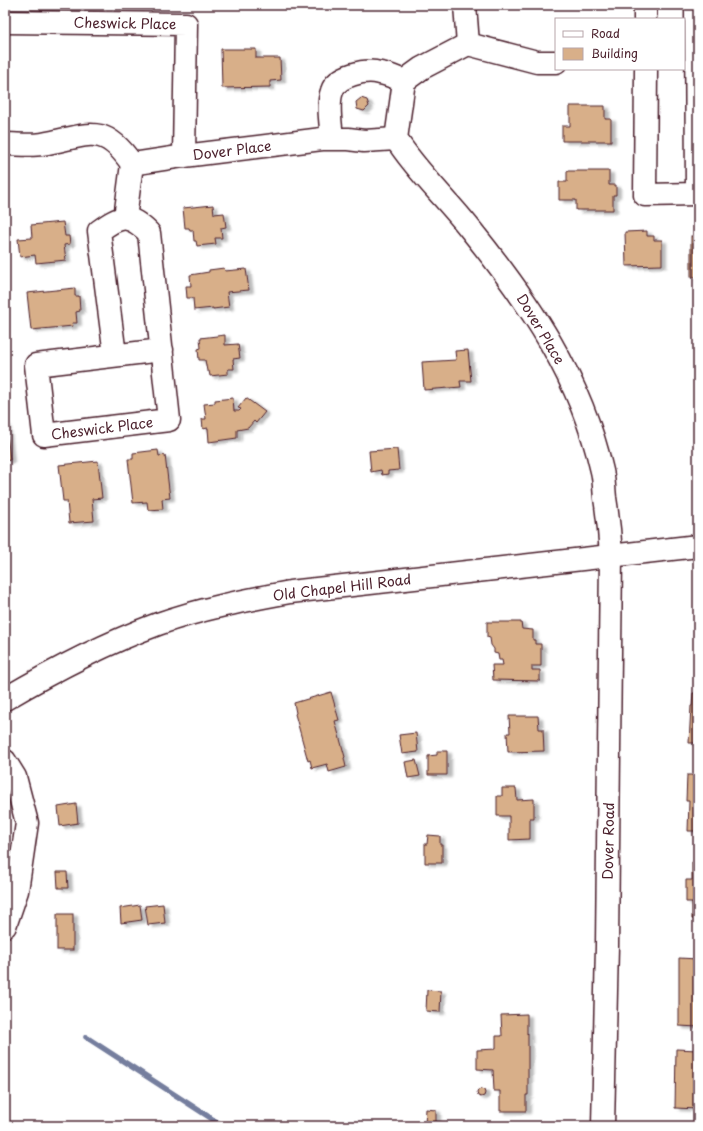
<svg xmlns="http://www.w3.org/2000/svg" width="703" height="1131" viewBox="0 0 703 1131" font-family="'Playpen Sans',sans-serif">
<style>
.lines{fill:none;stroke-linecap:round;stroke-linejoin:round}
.stream{stroke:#757e9e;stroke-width:5.5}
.building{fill:#d8af89;stroke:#4a1f2b;filter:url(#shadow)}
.minor-casing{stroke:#4a1f2b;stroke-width:25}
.minor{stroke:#fff;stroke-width:22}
.labels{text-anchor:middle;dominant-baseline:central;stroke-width:3.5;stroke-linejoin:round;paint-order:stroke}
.street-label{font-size:14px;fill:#4a1f2b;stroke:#fff}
</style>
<defs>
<filter id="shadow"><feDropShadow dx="4.5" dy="2.5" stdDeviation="1" flood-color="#0004"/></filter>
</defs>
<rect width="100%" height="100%" fill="#fff"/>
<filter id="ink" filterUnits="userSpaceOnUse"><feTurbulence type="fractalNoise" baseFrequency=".025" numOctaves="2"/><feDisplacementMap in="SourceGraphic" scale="8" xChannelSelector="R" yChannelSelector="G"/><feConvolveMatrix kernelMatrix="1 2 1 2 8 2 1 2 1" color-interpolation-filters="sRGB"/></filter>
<g filter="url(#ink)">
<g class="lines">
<polyline class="stream" points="86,1037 223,1126"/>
</g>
<g class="building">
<polygon points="221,49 256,49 256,58 280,58 281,80 270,81 270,87 222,88"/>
<polygon points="361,98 367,100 369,106 364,111 357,109 356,102"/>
<polygon points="570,106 605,106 605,119 611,119 611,141 562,141 562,126 570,126"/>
<polygon points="567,171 609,171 609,185 616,185 616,195 613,195 613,210 576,210 576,200 559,200 559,182 567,182"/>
<polygon points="213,205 214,214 224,213 226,227 221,228 222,238 215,238 216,244 197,246 196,241 194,241 193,230 190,230 189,228 185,228 183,208"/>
<polygon points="63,222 65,236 69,236 70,244 64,245 66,260 36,263 35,255 20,257 18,239 32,238 31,225"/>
<polygon points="647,231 647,236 654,236 654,240 662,240 662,265 626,266 625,232"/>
<rect x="691" y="236" width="7" height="41"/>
<polygon points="224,268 225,271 246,269 249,290 227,292 229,307 213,309 213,308 194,310 193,298 187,298 186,286 191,286 190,275 209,272 209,270"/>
<polygon points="75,288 75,296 79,296 80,311 76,312 77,323 72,323 73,326 31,330 27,293"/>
<polygon points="225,335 225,345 238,344 240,358 233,359 234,369 228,369 228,374 210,376 209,371 207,371 205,360 199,360 198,349 201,348 200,338"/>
<polygon points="468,350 471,381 460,381 461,387 424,390 422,362 456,360 455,351"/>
<polygon points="233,398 234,411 239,411 241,409 238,408 246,398 265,412 256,423 254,421 248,428 237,430 237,438 209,442 208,428 203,429 202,419 206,419 204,404 215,403 215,400"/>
<polygon points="5,423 6,423 10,460 5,461"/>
<polygon points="397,449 399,470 388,471 388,474 382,475 381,470 371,472 369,451"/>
<polygon points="158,450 159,456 165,455 170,498 162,499 163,509 148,510 147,502 133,503 128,459 133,459 133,453"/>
<polygon points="98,461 102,498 92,499 94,521 69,523 67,501 63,501 59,465"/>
<polygon points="487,622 521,622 522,629 533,630 533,640 535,640 535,644 541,644 541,666 532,666 532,670 540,670 540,681 493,680 492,665 503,665 502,660 499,660 498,654 494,653 494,649 491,645 490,638 487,637"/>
<polygon points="331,692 339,720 335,721 345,757 344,758 346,767 329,772 327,764 312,768 310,760 308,761 295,714 296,713 294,703"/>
<polygon points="693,693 698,693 698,743 689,743 691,706 692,706"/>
<polygon points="509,716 538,716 539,729 543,729 544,751 508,752 507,733 510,733"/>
<polygon points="416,733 418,752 402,754 399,735"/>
<polygon points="437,751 447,751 447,775 428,775 428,756 437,755"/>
<polygon points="416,760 420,776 408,778 405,762"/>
<polygon points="687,775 698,775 698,831 688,831 689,801 686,801"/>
<polygon points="502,788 516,788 517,800 534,799 534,818 530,818 530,839 509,840 509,816 497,816 497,796 502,796"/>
<polygon points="76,804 78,823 60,826 58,807"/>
<polygon points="428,835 440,836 440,845 442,845 442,863 425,863 425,844 427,844"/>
<polygon points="692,862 698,862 698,919 692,919 692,902 686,902 686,880 692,880"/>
<polygon points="57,872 67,872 68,888 58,888"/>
<polygon points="163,904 165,923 148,925 145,906"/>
<polygon points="140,905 142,920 121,923 120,908"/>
<rect x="57" y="914" width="16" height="36"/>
<polygon points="679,958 698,959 698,1027 679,1026"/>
<polygon points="427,990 441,991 440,1012 426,1011"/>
<polygon points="527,1014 527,1034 528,1033 528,1095 526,1095 526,1111 500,1111 500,1091 494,1091 493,1070 477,1069 477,1050 496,1049 496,1036 502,1036 501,1015"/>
<polygon points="676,1049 698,1050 698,1109 675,1108"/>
<circle cx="481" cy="1093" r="4"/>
<polygon points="426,1109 436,1110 436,1124 425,1124"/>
</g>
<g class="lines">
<defs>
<g id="minor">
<polyline points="465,5 468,44"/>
<polyline points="645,5 645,19"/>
<polyline points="5,22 186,24 184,156"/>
<path d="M468,44L422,68L404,81L396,139C417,172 447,199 471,230C530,303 581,378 602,471C604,479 604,489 605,498C608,517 610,536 611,555L607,946L603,1126"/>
<polyline points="468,44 537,62 556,62"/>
<polyline points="646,69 645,195 697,194 696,5"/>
<path d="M332,138C331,125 327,104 332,91C337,75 366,69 380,73C388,74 396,78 404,81"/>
<path d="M5,144C17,144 30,146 42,144C86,137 102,120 132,164L125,218"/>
<polyline points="132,164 184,156 322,139 348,139 364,141 396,139"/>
<path d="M115,355L99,231C121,215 128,213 149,233L169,420L44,435L36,365L162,350"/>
<path d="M5,699C54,670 104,644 158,624C200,609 246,600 290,592L698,546"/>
<polyline points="5,761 15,777 27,823 17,891 5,926"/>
</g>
</defs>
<use href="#minor" class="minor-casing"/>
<use href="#minor" class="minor"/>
</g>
</g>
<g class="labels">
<g class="street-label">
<text transform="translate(125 23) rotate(1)">Cheswick Place</text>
<text transform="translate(232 150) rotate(-7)">Dover Place</text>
<text transform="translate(541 329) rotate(59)">Dover Place</text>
<text transform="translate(102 428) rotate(-7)">Cheswick Place</text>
<text transform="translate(342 587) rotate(-7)">Old Chapel Hill Road</text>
<text transform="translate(608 841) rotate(-89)">Dover Road</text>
</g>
</g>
<rect width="703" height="1131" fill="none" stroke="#fff" stroke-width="20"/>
<rect x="10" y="10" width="683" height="1111" fill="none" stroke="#4a1f2b" stroke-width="1.5" filter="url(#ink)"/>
<rect x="555" y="18" width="130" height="52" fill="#ffffff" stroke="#b7a5aa"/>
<rect x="563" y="31" width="20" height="6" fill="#ffffff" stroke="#b7a5aa"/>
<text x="591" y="38" font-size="12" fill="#4a1f2b">Road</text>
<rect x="563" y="48" width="20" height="12" fill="#d8af89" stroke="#b7a5aa"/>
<text x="591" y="58" font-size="12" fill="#4a1f2b">Building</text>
</svg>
